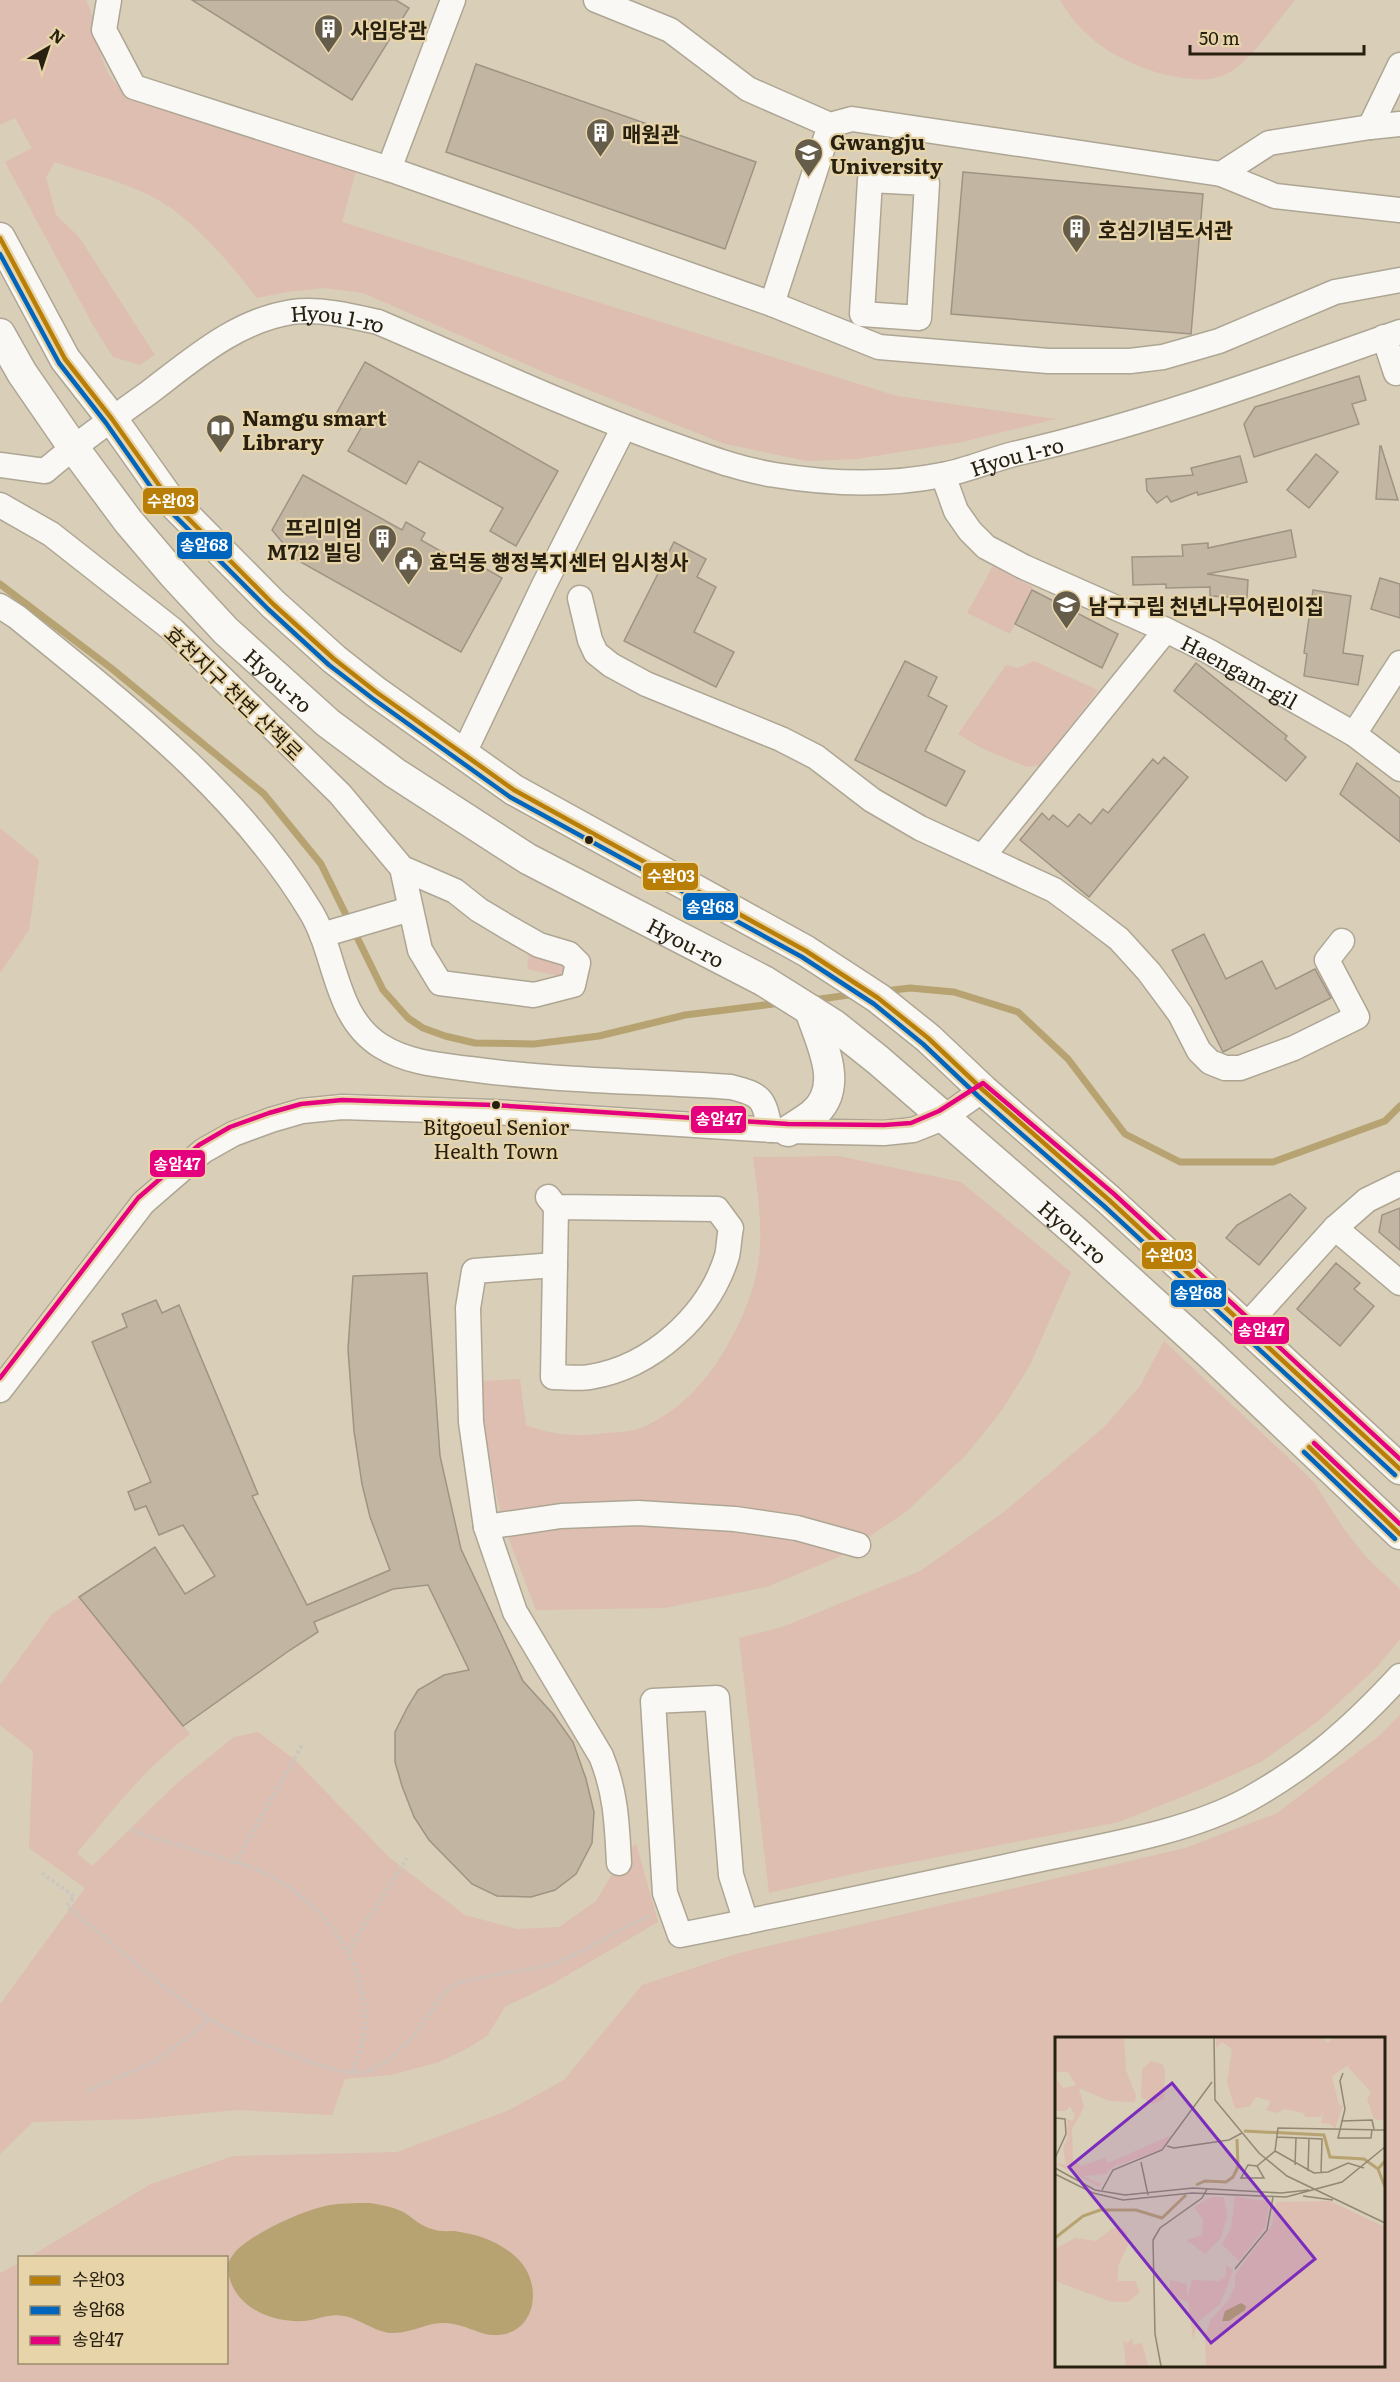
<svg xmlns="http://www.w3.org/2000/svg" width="1400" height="2382" viewBox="0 0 1400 2382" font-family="Literata,'Noto Sans KR',serif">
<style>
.green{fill:#debeb0;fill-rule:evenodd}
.water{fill:#b7a372}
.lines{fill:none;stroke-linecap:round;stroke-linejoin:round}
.stream{stroke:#b7a372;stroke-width:7}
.building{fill:#c2b5a1;stroke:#9f9484;stroke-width:1.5}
.minor-casing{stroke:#aea694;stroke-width:27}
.major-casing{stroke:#aea694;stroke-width:33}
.path{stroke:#cac6c0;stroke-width:4;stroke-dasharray:3 3;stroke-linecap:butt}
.minor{stroke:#f9f8f4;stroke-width:24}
.major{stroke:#f9f8f4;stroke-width:30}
.bus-1-casing{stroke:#e7d4a9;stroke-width:9}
.bus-2-casing{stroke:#e7d4a9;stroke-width:9}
.bus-3-casing{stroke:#e7d4a9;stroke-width:9}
.bus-1{stroke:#b97e05;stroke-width:4.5}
.bus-2{stroke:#0065bd;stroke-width:4.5}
.bus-3{stroke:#e5007d;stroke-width:4.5}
.bus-dot{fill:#272010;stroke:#e7d4a9;stroke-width:2}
.labels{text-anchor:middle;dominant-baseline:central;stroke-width:4.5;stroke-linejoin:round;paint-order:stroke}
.bus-label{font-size:20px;fill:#272010;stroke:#e7d4a9}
.poi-label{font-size:21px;font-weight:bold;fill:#272010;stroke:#e7d4a9;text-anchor:start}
.street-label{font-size:21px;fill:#272010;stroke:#e7d4a9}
.inset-river{fill:none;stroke:#b7a372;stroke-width:3}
.inset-road{fill:none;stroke:#928874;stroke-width:1.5}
.view{fill:#7b2cbf;fill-opacity:0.15;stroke:#7b2cbf;stroke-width:3}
.inset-edge{fill:none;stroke:#272010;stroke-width:3}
.line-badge{stroke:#e7d4a9;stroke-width:2}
.badge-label{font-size:16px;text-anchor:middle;font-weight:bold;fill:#fff}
</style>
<rect width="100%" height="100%" fill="#d9ceb7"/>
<g class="green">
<path d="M0,0H86C98,23 97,58 111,78C115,84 123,89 129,94L357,167L342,222L897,396L1056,419L962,442L857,459L807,461L725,444L546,373L363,293L323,288L287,292L257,298C229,262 192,217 151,196C122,181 86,173 55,162L46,177L56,215L79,237L155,355L140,365L113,357L94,327L5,162L32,148L15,118L0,125Z"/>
<path d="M1060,0H1295C1279,19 1249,63 1228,73C1213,81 1199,80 1183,78C1134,71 1084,44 1060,0Z"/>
<polygon points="993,566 1033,587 1010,634 967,613"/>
<polygon points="1034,661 1098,690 1041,765 1027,767 981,748 958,734 1006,665 1018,668"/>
<polygon points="0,828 39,860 29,930 0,973"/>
<polygon points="529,951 566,963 568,978 527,969"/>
<path d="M839,1156L961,1182L1071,1272L1030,1365L1002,1410L966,1455L907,1511L841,1556L767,1587L665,1608L536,1610L503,1524L486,1446L481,1381L520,1379L526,1425C552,1435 578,1437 606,1433C616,1432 629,1432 638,1429C684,1411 714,1373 735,1331C744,1314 752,1294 756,1275C765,1236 758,1196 753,1157Z"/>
<polygon points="1164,1341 1313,1481 1344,1529 1367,1558 1400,1589 1400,1639 1377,1667 1321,1719 1261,1762 1197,1791 1119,1822 861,1872 769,1893 739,1638 782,1627 920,1571 1004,1512 1104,1427 1140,1386"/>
<path d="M79,1597L190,1734C146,1767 112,1811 77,1853L92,1866L176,1784L234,1737L258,1732L294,1759L391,1859L465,1915L517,1929L559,1927L596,1901L619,1863L636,1843L658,1922L554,1983L505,2007L487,2036L470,2047L439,2062L391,2075L345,2079L332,2115L237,2110L141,2119L33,2122L0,2154V2004L85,1888L29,1848L33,1751L0,1725V1685L52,1614Z"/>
<path d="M1400,1715V2382H0V2273L19,2263L20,2362H226V2258L29,2257L151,2184L233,2156L397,2152L507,2111L564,2080L642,1985L739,1953L1185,1848L1277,1813L1379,1736ZM1056,2038H1384V2366H1056Z"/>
</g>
<path class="water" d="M370,2203C381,2205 395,2207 405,2213C414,2219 421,2226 432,2229C439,2232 447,2231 454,2231C477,2234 498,2241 516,2257C545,2283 537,2338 491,2335C482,2334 474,2330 465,2327C433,2316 423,2331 395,2333C377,2334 361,2319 344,2316C329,2313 318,2320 304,2321C271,2323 233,2307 228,2271C226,2256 243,2244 254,2237C275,2224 301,2212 325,2206C339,2203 355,2203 370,2203Z"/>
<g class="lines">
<g class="stream">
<polyline points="0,584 111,668 264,794 321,864 383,990 408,1018 423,1028 445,1036 475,1043 534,1044 599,1036 685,1015 781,1003"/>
<polyline points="885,991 910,988 954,992 1018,1012 1068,1059 1125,1134 1180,1162 1273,1162 1385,1121 1400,1106"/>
<polyline points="813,1000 856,994"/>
</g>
</g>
<g class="building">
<polygon points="192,0 396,0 409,8 352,100"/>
<polygon points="476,64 756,162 725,249 446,152"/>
<polygon points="963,172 1203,194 1191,334 951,314"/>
<polygon points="365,362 558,471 516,546 490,531 503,508 419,461 406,484 348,451 361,428 336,414"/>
<polygon points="1359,376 1366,400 1352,404 1359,424 1254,457 1244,424 1255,407"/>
<polygon points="1380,446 1381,446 1398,500 1376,499"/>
<polygon points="1316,454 1338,472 1309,508 1287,490"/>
<polygon points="1240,456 1247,482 1198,495 1197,492 1171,502 1167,496 1157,503 1147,491 1146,479 1193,475 1191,468"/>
<polygon points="303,475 402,530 406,522 425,533 421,540 479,573 483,567 502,578 461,652 297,560 272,530"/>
<polygon points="1291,530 1296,557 1207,574 1248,580 1247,598 1210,596 1210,587 1166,588 1166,584 1133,585 1132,557 1183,556 1182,545 1208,543 1208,548"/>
<polygon points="674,542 706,559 697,577 716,587 694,632 734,652 716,687 624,641"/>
<polygon points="1380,578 1400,584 1400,618 1371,609"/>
<polygon points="1032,590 1118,634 1102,668 1015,624"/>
<polygon points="1313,590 1351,596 1343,653 1363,656 1358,685 1304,676 1307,654 1304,653"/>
<polygon points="905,661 937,677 928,696 947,706 925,751 965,771 946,806 855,760"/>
<polygon points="1196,663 1287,736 1285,739 1306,757 1286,781 1174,691"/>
<polygon points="1164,757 1188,777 1089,897 1020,840 1042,813 1049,820 1053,815 1068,827 1079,814 1091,824 1103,809 1108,813 1153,759 1158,764"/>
<polygon points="1357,763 1400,798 1400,842 1340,794"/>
<polygon points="1204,934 1226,979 1262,961 1276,989 1315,969 1331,998 1223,1052 1172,950"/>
<polygon points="1290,1194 1306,1208 1259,1265 1226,1238 1237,1225"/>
<polygon points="1400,1208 1400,1250 1379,1232 1382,1215"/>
<polygon points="1336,1263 1360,1283 1354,1289 1374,1306 1340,1346 1297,1309"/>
<polygon points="427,1273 440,1456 461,1549 523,1681 553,1714 573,1742 586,1779 594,1812 592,1843 576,1874 555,1890 531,1897 497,1896 472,1884 429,1840 414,1817 402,1786 395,1762 395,1732 407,1708 418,1690 444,1675 469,1670 428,1585 393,1589 314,1622 318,1632 290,1650 183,1726 79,1597 155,1547 185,1594 215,1576 183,1525 159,1535 146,1506 135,1510 128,1492 151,1482 92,1342 127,1327 122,1314 156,1300 162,1313 179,1305 258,1494 252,1496 307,1605 390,1570 370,1517 362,1484 354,1431 348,1349 353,1276"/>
</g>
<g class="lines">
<defs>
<g id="minor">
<polyline points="109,0 104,30 134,87 389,169 772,304 879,347 1048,361 1130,361 1163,357 1219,341 1335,292 1400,280"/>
<polyline points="596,0 670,30 748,89 830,125 852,119 1221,174 1275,196 1400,210"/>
<polyline points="1370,127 1400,65"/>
<polyline points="389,169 453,0"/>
<polyline points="1221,174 1269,143 1370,127 1400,124"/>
<polygon points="870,180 927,183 919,318 862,314"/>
<polyline points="772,304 830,125"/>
<polyline points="1384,337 1396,373 1400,372"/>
<path id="s1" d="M0,465L45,471C77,443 112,419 147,394C192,360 235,321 292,312C319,308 352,316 378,322C472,362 566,406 662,441C700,454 736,469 775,475C830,484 887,486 942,475C966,471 990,460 1014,454C1146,424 1273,377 1400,332"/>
<path id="s2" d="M943,475L956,511L970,531L986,547L1024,567L1166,630L1208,651L1354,734L1400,769"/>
<polyline points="0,505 51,534 173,630 340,794 402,868 420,950 440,983 534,995 573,985 578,963 569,954 539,945 509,928 479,910 455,891 402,868"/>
<polyline points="580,598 590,640 596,653 611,665 646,684 781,739 816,757 872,800 920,828 1054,890 1085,913 1119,939 1149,972 1180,1014 1199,1051 1210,1062 1225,1068 1240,1068 1294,1048 1357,1017 1327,960 1342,941"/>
<path d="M0,606L17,617C125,705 238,791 311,912C337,955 334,1017 381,1046C408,1063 440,1065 470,1069C556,1081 644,1081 731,1087C762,1095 764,1098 770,1130"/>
<polyline points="1354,734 1400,663"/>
<polyline points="463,755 544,585 624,427"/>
<polyline points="983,856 1166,630"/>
<polyline points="322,935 410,909"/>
<polyline points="1400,1184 1367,1200 1335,1228 1400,1283"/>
<path d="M548,1197L556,1207L553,1377C565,1377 579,1379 590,1377C652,1367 709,1315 727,1256C729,1247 729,1237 731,1228L717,1209L556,1207"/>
<path d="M555,1265L474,1271L468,1308L471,1422L486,1527L515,1612L601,1756C616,1792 617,1825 619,1863"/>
<polyline points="1246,1326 1335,1228"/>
<polyline points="0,1390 143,1203 203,1151 233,1134 271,1120 302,1111 342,1107 493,1112 788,1131 884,1133 913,1130 943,1118 983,1090"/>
<polyline points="486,1527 561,1516 638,1513 735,1519 797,1528 858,1545"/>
<path d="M746,1922L731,1875L717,1698L653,1701L665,1893L680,1935C796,1912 911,1887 1027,1862C1096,1847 1188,1833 1249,1799C1311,1764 1352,1728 1400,1676"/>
</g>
<g id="major">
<polyline points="0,238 65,359 112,419 168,498 273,604 334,659 376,692 514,790 806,951 878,998 928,1038 983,1090 1109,1200 1400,1469"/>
<path id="s3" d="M0,334L22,373L73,447L128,521L174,575L226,631L328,723L395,773L528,859L764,981L834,1025L878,1060L1076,1232L1209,1353L1400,1534"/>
<path d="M788,1131C796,1126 804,1121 812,1115C846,1088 821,1043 810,1010"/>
</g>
</defs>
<use href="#minor" class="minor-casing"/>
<use href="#major" class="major-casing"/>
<g class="path">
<path d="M130,1829C167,1844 206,1852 244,1865C311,1888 366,1950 365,2023C365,2039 357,2056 353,2072"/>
<polyline points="235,1863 302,1745"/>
<path d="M42,1873L74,1896L67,1906C111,1942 155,1983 202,2014C232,2034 269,2046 302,2059C318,2065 351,2077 368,2071C387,2063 405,2047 417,2031C429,2017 436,1999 450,1988C460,1980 477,1979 489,1976C514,1971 541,1969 565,1959C594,1946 620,1928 650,1916"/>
<polyline points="348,1951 407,1858"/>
<polyline points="87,2091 155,2062 210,2019"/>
</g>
<use href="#minor" class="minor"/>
<use href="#major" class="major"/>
<defs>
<g id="bus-1">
<polyline points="0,238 65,359 112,419 168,498 273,604 334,659 376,692 514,790 806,951 878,998 928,1038 983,1090 1109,1200 1400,1469"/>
<polyline points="1309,1447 1400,1534"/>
</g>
<g id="bus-2">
<polyline points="0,254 59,363 106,423 162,503 268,609 329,665 372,698 510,797 802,957 874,1004 923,1044 978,1096 1104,1206 1395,1475"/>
<polyline points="1304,1452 1395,1539"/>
</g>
<g id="bus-3">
<polyline points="0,1378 138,1198 199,1145 230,1127 269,1113 301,1104 342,1100 493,1105 788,1124 884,1125 911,1123 939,1111 983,1083 1114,1194 1400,1459"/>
<polyline points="1314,1443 1400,1524"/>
</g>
</defs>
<use href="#bus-1" class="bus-1-casing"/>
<use href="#bus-2" class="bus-2-casing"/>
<use href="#bus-3" class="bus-3-casing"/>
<use href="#bus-1" class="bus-1"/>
<use href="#bus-2" class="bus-2"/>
<use href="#bus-3" class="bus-3"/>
</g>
<defs>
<symbol id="building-pin" viewBox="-11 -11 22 30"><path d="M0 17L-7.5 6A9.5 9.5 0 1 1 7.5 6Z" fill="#655d4a" stroke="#e7d4a9"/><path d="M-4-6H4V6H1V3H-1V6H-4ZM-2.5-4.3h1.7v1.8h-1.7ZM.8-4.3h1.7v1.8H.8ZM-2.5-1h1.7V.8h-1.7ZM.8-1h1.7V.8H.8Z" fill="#fff"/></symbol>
<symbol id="university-pin" viewBox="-11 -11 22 30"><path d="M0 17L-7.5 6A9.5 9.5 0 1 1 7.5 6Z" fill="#655d4a" stroke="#e7d4a9"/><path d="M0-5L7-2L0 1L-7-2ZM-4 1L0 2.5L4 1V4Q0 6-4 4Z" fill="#fff"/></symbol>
<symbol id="library-pin" viewBox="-11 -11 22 30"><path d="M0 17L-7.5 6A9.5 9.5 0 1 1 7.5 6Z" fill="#655d4a" stroke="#e7d4a9"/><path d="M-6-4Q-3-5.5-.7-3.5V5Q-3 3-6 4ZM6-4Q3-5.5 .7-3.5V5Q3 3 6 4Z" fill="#fff"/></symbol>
<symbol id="civic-pin" viewBox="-11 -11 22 30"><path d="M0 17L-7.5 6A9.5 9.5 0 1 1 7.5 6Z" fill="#655d4a" stroke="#e7d4a9"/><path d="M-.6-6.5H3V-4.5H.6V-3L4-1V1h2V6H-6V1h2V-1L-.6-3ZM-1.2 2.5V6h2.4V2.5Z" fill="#fff"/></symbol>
<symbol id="school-pin" viewBox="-11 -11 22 30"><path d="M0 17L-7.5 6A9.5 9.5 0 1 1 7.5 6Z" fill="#655d4a" stroke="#e7d4a9"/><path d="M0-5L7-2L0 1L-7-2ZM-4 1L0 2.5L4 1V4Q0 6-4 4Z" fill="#fff"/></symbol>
</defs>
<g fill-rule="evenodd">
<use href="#building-pin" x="312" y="12" width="33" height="45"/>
<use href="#building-pin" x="584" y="116" width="33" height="45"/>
<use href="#university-pin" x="792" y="136" width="33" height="45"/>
<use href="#building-pin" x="1060" y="212" width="33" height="45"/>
<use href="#library-pin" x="204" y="412" width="33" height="45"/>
<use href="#building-pin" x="366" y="522" width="33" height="45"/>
<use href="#civic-pin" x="392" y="544" width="33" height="45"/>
<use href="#school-pin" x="1050" y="588" width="33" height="45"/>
</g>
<g class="bus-dot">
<circle cx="589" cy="840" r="5"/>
<circle cx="496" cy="1105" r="5"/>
</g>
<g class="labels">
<g class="bus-label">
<text x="496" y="1126">Bitgoeul Senior<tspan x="496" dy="24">Health Town</tspan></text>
</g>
<g class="poi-label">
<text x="350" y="28">사임당관</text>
<text x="622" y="132">매원관</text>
<text x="830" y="140">Gwangju<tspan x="830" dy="24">University</tspan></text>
<text x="1098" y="228">호심기념도서관</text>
<text x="242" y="416">Namgu smart<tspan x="242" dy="24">Library</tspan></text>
<text x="362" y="526" text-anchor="end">프리미엄<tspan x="362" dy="24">M712 빌딩</tspan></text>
<text x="429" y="560">효덕동 행정복지센터 임시청사</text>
<text x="1088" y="604">남구구립 천년나무어린이집</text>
</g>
<g class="street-label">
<text stroke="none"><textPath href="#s1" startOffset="388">Hyou 1-ro</textPath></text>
<text stroke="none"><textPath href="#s1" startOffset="1100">Hyou 1-ro</textPath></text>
<text stroke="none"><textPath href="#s2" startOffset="368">Haengam-gil</textPath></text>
<text stroke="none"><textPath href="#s3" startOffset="446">Hyou-ro</textPath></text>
<text transform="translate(235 692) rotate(44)">효천지구 천변 산책로</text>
<text stroke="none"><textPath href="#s3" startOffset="932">Hyou-ro</textPath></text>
<text stroke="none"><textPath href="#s3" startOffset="1418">Hyou-ro</textPath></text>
</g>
</g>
<g transform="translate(1055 2037)">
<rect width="330" height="330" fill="#d9ceb7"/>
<path d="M0,1H69L71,33L81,59L80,65L54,64L24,51L29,70L17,92L18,124L27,129L50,121L53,126L117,98L105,113L58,130L51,137L28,139L46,147L44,150L0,126L11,128L8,112L13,100L12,82L17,84L20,78L15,69L10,74H0V39L8,51L21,48L13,35H0ZM161,1H269L272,6L278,1H330V84L319,82L312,62L316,55L292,29L277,39L284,68H288L280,92L276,87L266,86L268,76L265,80H250L249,76L229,72L221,76L211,73L216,64L201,60L195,69L180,72L172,45L177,12L167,5L161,11ZM96,24L107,27L110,33L109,62L98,67L86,60L87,32ZM180,159L215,165L210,191L184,224L167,207L176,191ZM156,160H169L172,180L166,201L150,217L132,203L147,198L148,183L139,170ZM275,164L330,190V329H151L150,299L156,282L172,265L180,250V238L217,188L221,165ZM58,191H68L72,197L73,208L63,229V244H80L85,255L73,265H57L0,244V212L20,201L41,204ZM171,228L178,233L171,253L165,267L143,285L138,302L133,265L115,258V243L132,247V262L137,243L163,244L171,239ZM77,301L78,308L87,306L93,329H71L68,303L72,307Z" fill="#debeb0"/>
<path d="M186,266L191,269L190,273L174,284H167L170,274Z" fill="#b7a372"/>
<path class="inset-river" d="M189,94L269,98L275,120L309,122L323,132L330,124M323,132L330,150M141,148L150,144L171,145L178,140L183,130L182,102M0,201L28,179L45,173H81L107,181L131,158"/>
<path class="inset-road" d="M159,1L160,63L204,116L232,139L330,186M288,36L285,44L290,72L283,101H316L317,92M0,81L10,82L11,97L0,121M286,84L317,83L319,92M222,100L267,102L266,136M112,109L119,111L174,103L187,96M220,114L259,136L273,135L293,126L309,131M86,125L93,158M193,128L202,129L209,141H186ZM240,128L241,101M202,129L220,114L223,91L330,93M0,131L40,153L70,158L138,151L226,156L254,153M253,134L254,101M0,137L38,156L68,163L137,156L231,160L287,145L330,110M47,153L58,133L107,113L157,45M248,159L278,163M180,232L212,193L218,160M106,329L100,297L98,203L105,191L147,161L152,152"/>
<path class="view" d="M117,46L260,222L156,306L14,130Z"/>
<rect width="330" height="330" class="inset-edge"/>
</g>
<g class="line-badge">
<rect x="142" y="487" width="57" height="28" rx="6" fill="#b97e05"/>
<rect x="176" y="531" width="57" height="29" rx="6" fill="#0065bd"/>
<rect x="642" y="862" width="57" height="29" rx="6" fill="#b97e05"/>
<rect x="682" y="892" width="57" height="29" rx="6" fill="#0065bd"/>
<rect x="690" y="1105" width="57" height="29" rx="6" fill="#e5007d"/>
<rect x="149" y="1149" width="57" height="29" rx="6" fill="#e5007d"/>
<rect x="1141" y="1241" width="56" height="29" rx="6" fill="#b97e05"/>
<rect x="1170" y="1279" width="57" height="29" rx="6" fill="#0065bd"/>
<rect x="1233" y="1316" width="57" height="29" rx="6" fill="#e5007d"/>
</g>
<g class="badge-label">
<text x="171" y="507">수완03</text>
<text x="204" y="551">송암68</text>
<text x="671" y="882">수완03</text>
<text x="710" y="913">송암68</text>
<text x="719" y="1125">송암47</text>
<text x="177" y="1170">송암47</text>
<text x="1169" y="1261">수완03</text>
<text x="1198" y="1299">송암68</text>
<text x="1261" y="1336">송암47</text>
</g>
<rect x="18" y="2256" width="210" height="108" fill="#e7d4a9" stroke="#9a8c6c" stroke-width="1.5"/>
<rect x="30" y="2276" width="30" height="9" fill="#b97e05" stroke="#9a8c6c" stroke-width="1.5"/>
<text x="72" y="2286" font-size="18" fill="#272010">수완03</text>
<rect x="30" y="2306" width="30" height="9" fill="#0065bd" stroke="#9a8c6c" stroke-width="1.5"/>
<text x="72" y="2316" font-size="18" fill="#272010">송암68</text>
<rect x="30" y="2336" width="30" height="9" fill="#e5007d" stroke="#9a8c6c" stroke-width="1.5"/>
<text x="72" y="2346" font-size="18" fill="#272010">송암47</text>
<g transform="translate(48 48) rotate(39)" stroke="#e7d4a9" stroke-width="4.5" paint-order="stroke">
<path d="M0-4.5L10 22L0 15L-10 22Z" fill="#272010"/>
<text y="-9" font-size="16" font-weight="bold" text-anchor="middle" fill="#272010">N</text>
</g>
<path d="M1190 45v9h174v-9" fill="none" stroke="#272010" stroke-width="3"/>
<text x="1199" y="45" font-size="18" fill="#272010" stroke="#e7d4a9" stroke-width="4.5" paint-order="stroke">50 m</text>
</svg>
